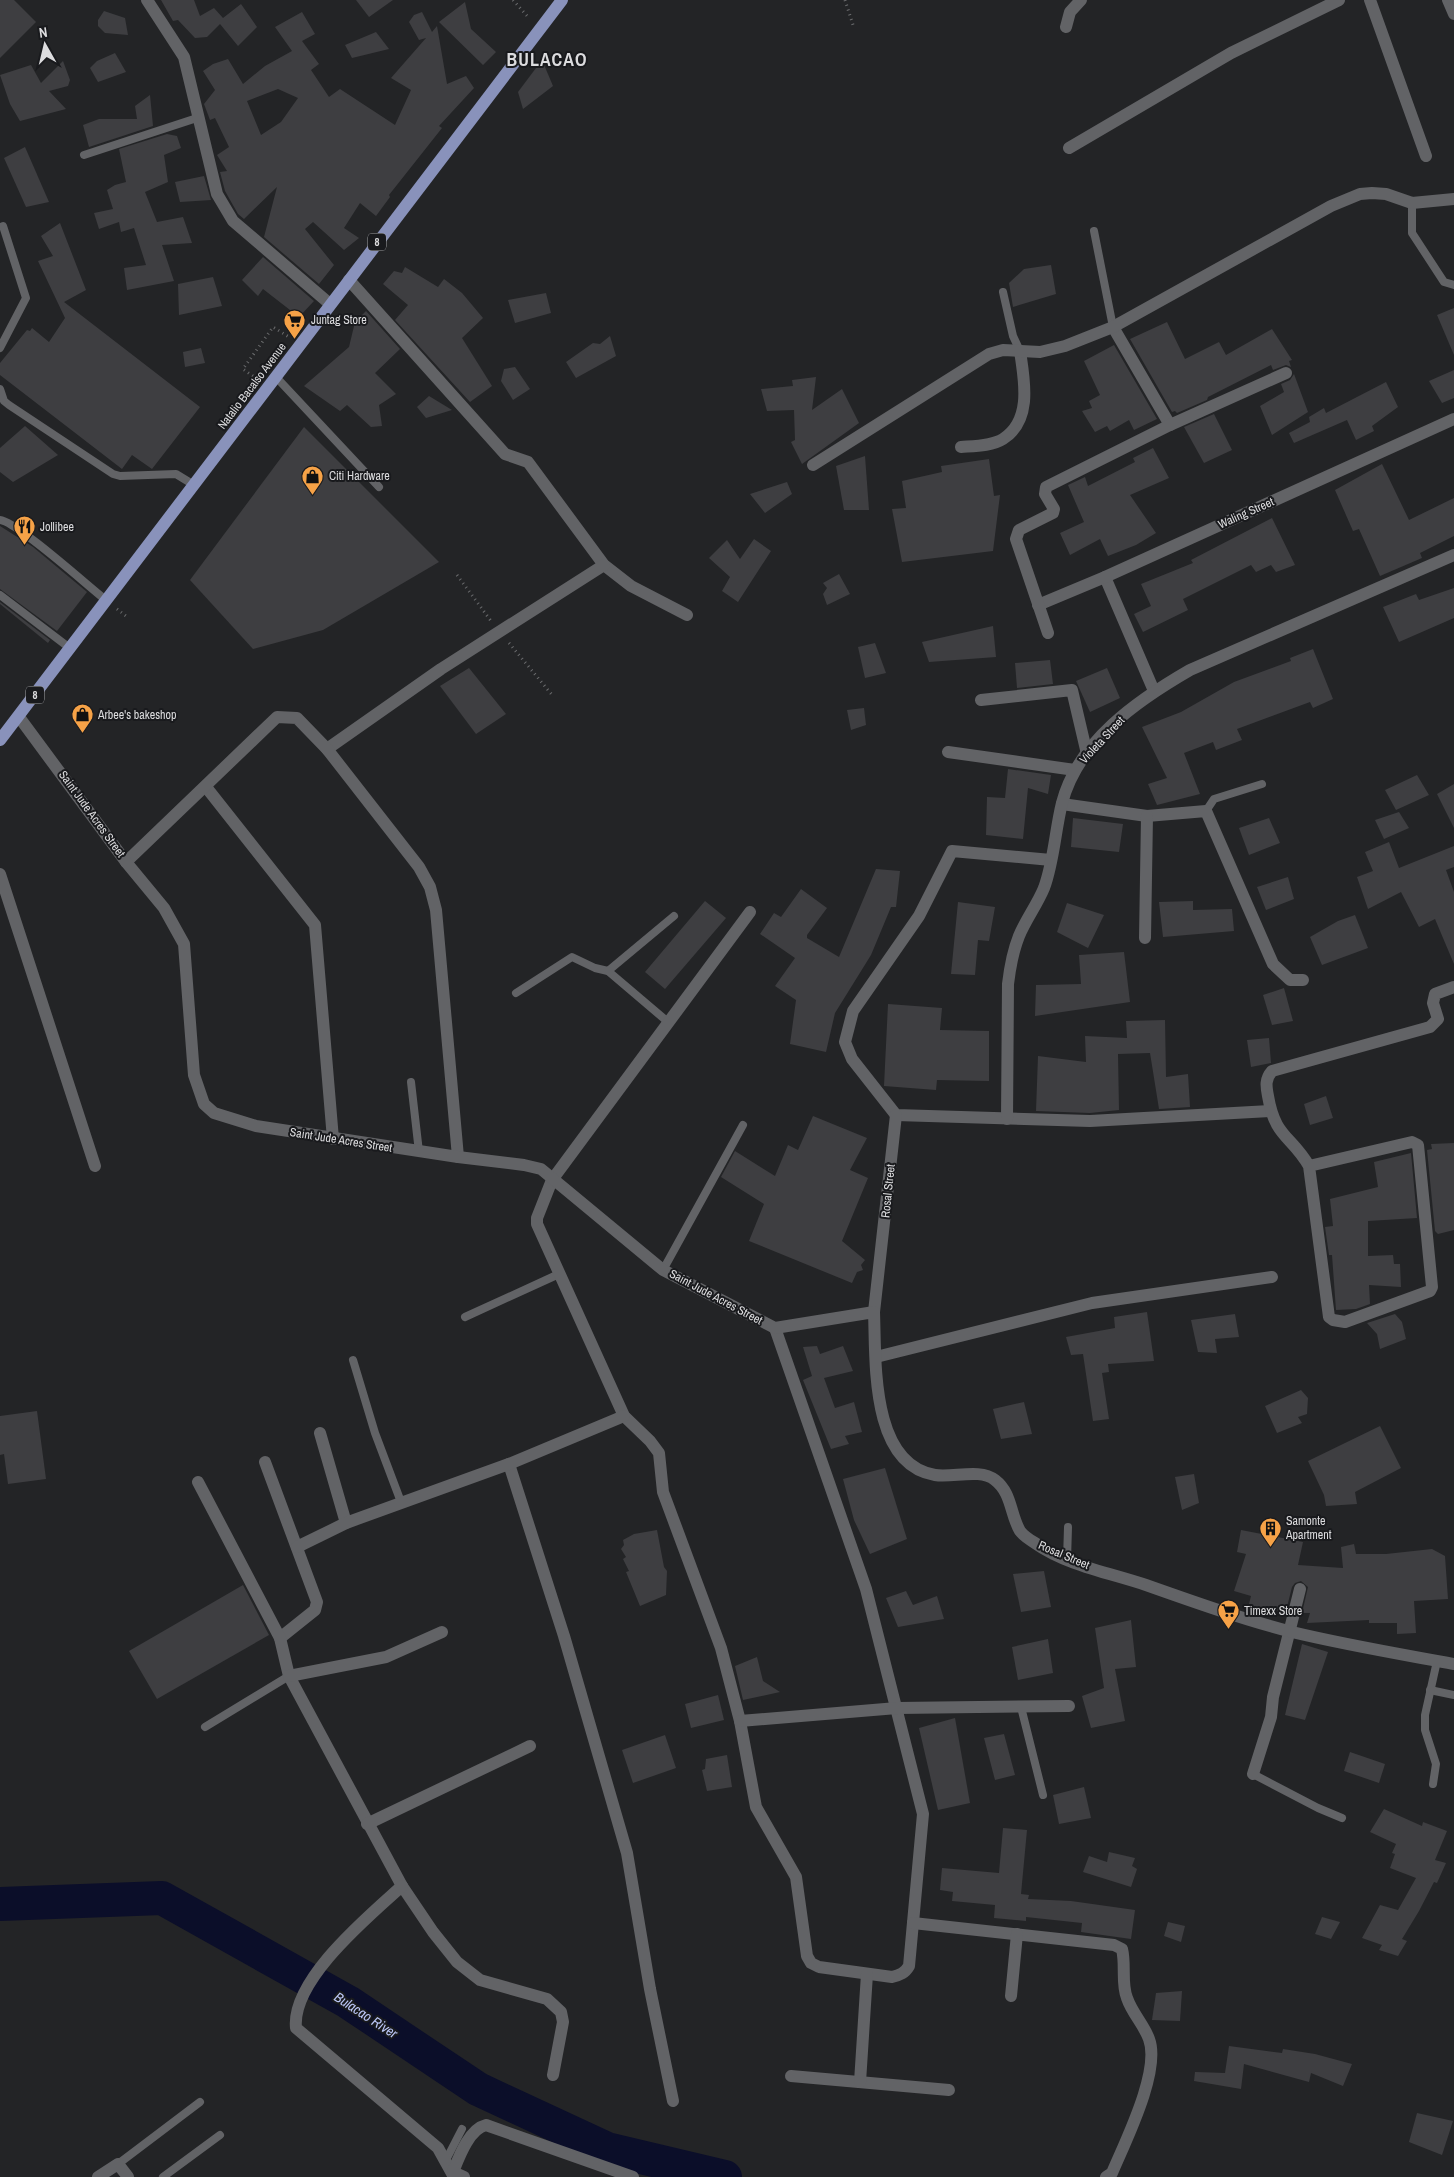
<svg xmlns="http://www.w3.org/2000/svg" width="1454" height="2177" viewBox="0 0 1454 2177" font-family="'Archivo Narrow',sans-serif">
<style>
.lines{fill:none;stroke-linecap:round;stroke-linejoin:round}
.river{stroke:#0b0e29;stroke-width:34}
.building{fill:#3e3e41;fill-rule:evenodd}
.path{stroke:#6b6c6e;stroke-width:3;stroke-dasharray:1 4;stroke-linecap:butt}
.lane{stroke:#626366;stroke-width:8}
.street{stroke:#626366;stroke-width:12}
.secondary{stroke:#626366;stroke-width:12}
.primary{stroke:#8992bb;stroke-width:12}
.labels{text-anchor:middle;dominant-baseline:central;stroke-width:4;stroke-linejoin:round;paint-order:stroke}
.shield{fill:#191a1d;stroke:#a2a2a4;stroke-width:1}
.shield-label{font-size:11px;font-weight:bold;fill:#dcdcde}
.poi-label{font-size:12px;fill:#dcdcde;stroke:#191a1d;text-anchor:start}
.street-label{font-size:12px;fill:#dcdcde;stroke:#191a1d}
.water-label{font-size:14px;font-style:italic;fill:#bcc7f7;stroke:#191a1d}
.district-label{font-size:18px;font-weight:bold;letter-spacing:1px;fill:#dcdcde;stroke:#191a1d}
</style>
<rect width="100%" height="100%" fill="#232426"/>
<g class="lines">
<polyline class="river" points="0,1904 162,1898 348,2002 478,2089 607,2149 725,2177"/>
</g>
<g class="building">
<polygon points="0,0 14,0 36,22 0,58"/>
<polygon points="161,0 194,0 200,16 214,8 223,18 241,4 257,27 238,46 220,24 207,37 195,38 178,20 173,21"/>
<polygon points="356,0 393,0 369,17"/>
<polygon points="465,2 471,29 496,52 483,65 439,22"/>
<polygon points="104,11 125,18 128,35 105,33 98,26 98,20"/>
<path d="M302,12L315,34L302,41L319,64L311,70L329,97L340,89L395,125L411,90L391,78L426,38L419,40L409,22L414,15L422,12L432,32L437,26L447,84L466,76L474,88L439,126L442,128L389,195L390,197L376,216L360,203L344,228L359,238L344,250L313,222L305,229L334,265L319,284L264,237L277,187L244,219L238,214L225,191L220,172L227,171L217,155L229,147L215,118L210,120L204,104L215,90L203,71L213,64L228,59L243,84L265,66L292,51L275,27ZM278,89L298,98L281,122L261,135L247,101Z"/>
<polygon points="376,32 389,49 352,58 345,45"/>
<polygon points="115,53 126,72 98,82 90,68 97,61"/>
<polygon points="542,60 553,86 523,109 518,92"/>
<polygon points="63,61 70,80 68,86 49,91 66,109 20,121 10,104 0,75 31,65 41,83"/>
<polygon points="150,95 153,126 89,147 83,125 99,119 137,119 135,106"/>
<polygon points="167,134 177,136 181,148 164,155 168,182 145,192 157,222 183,217 192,243 162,245 174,281 127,290 124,268 146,265 134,228 121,232 119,222 99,229 94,213 113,209 107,190 115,185 126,182 119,149"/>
<polygon points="25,147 49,202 26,207 4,158"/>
<polygon points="204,176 211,200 180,202 175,182"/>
<polygon points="60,223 86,290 64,302 200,407 152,469 132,455 122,469 0,375 0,363 27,330 30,331 32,328 49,342 65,318 38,261 53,256 41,236"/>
<polygon points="263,257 314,301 299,317 263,289 258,296 242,280"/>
<polygon points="1051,265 1056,294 1013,307 1009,283 1024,269"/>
<polygon points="405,267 438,287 444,279 462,293 483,318 462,338 492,386 470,402 395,320 408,305 383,284 394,271 402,273"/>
<polygon points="213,277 222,306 179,315 178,284"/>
<polygon points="546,293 551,313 515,323 508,300"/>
<polygon points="1454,308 1454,355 1437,315"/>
<polygon points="366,311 400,349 375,373 396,394 379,405 382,426 371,427 347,405 340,411 304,386 349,347 355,322"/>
<polygon points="1167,322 1185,359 1219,342 1226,355 1272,329 1292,360 1289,361 1291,367 1286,365 1273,370 1271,365 1208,397 1207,400 1177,413 1175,411 1172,412 1130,339"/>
<polygon points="610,336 616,356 576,378 566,362 593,343 600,344"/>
<polygon points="1114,345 1157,419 1134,430 1129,420 1110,431 1107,426 1095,432 1082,411 1092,408 1089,401 1100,395 1084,361"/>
<polygon points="201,348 205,363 185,367 183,352"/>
<polygon points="515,367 530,389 513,400 501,381 504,369"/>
<polygon points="1454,370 1454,398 1442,403 1429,381"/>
<polygon points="1294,374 1308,412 1272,435 1260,406 1284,392 1281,384 1290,380"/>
<polygon points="816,377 812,410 842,389 859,423 802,464 791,442 795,440 794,410 767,411 761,389 793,386 792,380"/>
<polygon points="1386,382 1398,407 1372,426 1374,431 1356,440 1347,420 1294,443 1289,433 1310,422 1309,417 1324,408 1326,413"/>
<polygon points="429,396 452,410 426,418 417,407"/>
<polygon points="1214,414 1232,450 1204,463 1184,427"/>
<polygon points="25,426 58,455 13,482 0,472 0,448"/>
<polygon points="304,427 439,562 323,630 253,649 190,580"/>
<polygon points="1153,448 1169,478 1130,495 1156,533 1136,545 1108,556 1100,539 1070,555 1060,533 1084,522 1068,485 1085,477 1088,486 1135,462 1133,458"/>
<polygon points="865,456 869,510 844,510 836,466"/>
<polygon points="989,459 994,496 1000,495 993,551 902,562 892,509 906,508 902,481 942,472 941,466"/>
<polygon points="1382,464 1409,520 1454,498 1454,536 1420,553 1422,558 1380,576 1359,529 1353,531 1335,490"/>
<polygon points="787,482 792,494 765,513 750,494"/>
<polygon points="1272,518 1295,565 1276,572 1271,565 1256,572 1251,565 1183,599 1188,610 1143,632 1134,614 1151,606 1141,584 1193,563 1191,560"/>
<polygon points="0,526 33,547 87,592 57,631 0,589"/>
<polygon points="754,539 771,551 738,602 722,591 730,577 709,558 727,540 740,559"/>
<polygon points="839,574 850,594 827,605 823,594 827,588 823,583"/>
<polygon points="1454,588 1454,618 1399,642 1383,607 1416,594 1419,600"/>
<polygon points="0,602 50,640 48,643 0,604"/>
<polygon points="993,626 996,657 929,662 922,642"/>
<polygon points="875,643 886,673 865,678 858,647"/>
<polygon points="1313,649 1333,699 1313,708 1310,702 1237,729 1242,740 1216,750 1213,742 1184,753 1200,794 1157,805 1148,784 1167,778 1142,727 1181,712 1234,682 1291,661 1290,658"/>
<polygon points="1050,660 1053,684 1017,688 1015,663"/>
<polygon points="469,668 506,714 476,734 440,686"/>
<polygon points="1107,668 1120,698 1090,712 1076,681"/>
<polygon points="864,708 866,725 851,730 847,710"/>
<polygon points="1008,769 1051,775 1048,794 1028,788 1023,839 986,835 987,797 1005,798"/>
<polygon points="1417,775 1429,795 1396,810 1385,790"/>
<polygon points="1454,784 1454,828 1437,794"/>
<polygon points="1399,812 1409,828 1384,839 1375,820"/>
<polygon points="1073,818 1123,824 1119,852 1071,847"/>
<polygon points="1269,818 1280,843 1249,855 1239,828"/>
<polygon points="1389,842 1399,868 1454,846 1454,867 1446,870 1454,892 1454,964 1435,919 1419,927 1401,892 1368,909 1357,877 1373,871 1365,852"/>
<polygon points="876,869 900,871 896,907 891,907 871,955 835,1013 826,1052 790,1044 796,1000 775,986 795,958 760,934 774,913 781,917 801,889 827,908 807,935 807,938 839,957"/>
<polygon points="1288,877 1294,899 1266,910 1257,887"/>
<polygon points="705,901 726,918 665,989 645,972"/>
<polygon points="1193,901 1193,910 1232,909 1234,931 1163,937 1159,902"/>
<polygon points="958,902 995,907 989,941 978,940 975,975 951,974"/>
<polygon points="1067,903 1104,915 1088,948 1057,932"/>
<polygon points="1355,915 1368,948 1322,965 1310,937 1338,921"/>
<polygon points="1124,952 1130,1002 1035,1016 1036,985 1081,984 1079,955"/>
<polygon points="1284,988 1293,1021 1272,1025 1263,995"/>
<polygon points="888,1004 942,1008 940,1030 989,1031 989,1081 937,1080 936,1090 884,1086"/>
<polygon points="1165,1020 1166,1077 1188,1074 1190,1107 1159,1109 1150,1053 1118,1054 1119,1110 1090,1113 1036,1111 1038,1056 1086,1062 1085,1036 1127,1038 1126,1021"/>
<polygon points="1269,1038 1271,1063 1251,1067 1247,1040"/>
<polygon points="1326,1096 1333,1118 1310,1125 1304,1104"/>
<polygon points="813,1116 867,1138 850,1170 868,1178 842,1241 865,1260 861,1265 863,1270 857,1272 852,1283 749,1241 764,1204 721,1177 735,1151 775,1176 788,1145 798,1150"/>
<polygon points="1454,1143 1454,1230 1438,1234 1435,1231 1427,1150 1432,1149 1431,1144"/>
<polygon points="1411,1153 1417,1218 1368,1221 1368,1256 1393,1255 1394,1264 1400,1264 1401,1287 1369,1285 1370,1304 1356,1309 1336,1310 1332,1255 1329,1255 1325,1227 1333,1226 1330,1199 1378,1187 1374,1162"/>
<polygon points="1147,1312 1154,1361 1108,1364 1109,1372 1102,1373 1109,1419 1093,1421 1083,1354 1071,1355 1066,1337 1115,1328 1114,1317"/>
<polygon points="1235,1314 1239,1337 1215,1339 1217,1353 1198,1352 1191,1320"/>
<polygon points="1395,1314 1402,1322 1406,1339 1380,1349 1377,1334 1367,1323"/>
<polygon points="817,1346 820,1354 843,1346 853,1371 824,1378 835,1408 854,1402 862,1432 845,1436 849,1444 831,1449 803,1380 812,1376 803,1347"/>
<polygon points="1301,1390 1308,1398 1307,1414 1298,1417 1302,1423 1277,1433 1265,1406"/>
<polygon points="1024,1402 1032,1434 1001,1439 993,1409"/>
<polygon points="37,1411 46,1479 8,1484 4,1454 0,1455 0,1416"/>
<polygon points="1380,1426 1401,1468 1355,1492 1357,1504 1326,1506 1324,1495 1308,1461"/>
<polygon points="885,1468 907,1539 870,1554 854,1520 843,1479"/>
<polygon points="1194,1474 1199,1503 1182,1510 1175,1477"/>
<polygon points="657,1530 664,1567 667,1571 666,1595 640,1606 626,1572 629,1571 623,1559 626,1557 621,1549 624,1545 623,1540 634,1534"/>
<polygon points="1241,1530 1303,1542 1298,1565 1343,1568 1341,1547 1354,1544 1356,1554 1386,1554 1432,1549 1445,1556 1448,1599 1414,1601 1416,1633 1397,1634 1397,1623 1369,1623 1369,1620 1307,1623 1310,1613 1302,1613 1308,1587 1301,1581 1295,1583 1292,1587 1286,1611 1248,1608 1251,1596 1234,1591 1246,1554 1237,1552"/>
<polygon points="1044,1571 1051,1607 1021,1612 1013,1574"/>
<polygon points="243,1585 269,1635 157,1699 129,1651"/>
<polygon points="906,1591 913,1605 937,1596 944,1619 898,1627 886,1598"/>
<polygon points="1131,1620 1136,1667 1115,1669 1125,1721 1091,1728 1082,1696 1104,1688 1095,1628"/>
<polygon points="1048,1639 1053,1673 1018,1680 1012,1647"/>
<polygon points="1302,1644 1328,1652 1305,1720 1285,1715"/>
<polygon points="757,1657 763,1681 780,1692 743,1700 735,1666"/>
<polygon points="718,1695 724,1720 691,1728 685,1704"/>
<polygon points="955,1718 970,1803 938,1810 919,1728"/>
<polygon points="1004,1734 1015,1775 995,1780 984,1738"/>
<polygon points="665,1735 676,1768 633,1783 622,1750"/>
<polygon points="1350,1752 1385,1764 1379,1783 1344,1771"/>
<polygon points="727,1755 732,1787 707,1791 702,1770 705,1769 706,1759"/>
<polygon points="1084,1787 1091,1818 1059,1824 1053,1795"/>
<polygon points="1384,1809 1422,1826 1423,1822 1447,1831 1435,1860 1446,1863 1437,1883 1434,1882 1419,1911 1402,1939 1407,1941 1398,1956 1379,1950 1382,1945 1362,1938 1380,1905 1398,1910 1416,1878 1390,1868 1395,1854 1392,1853 1396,1844 1370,1832"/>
<polygon points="1003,1828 1027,1830 1021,1894 1029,1895 1028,1899 1071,1901 1135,1910 1131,1939 1081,1932 1082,1923 1026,1917 1026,1921 994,1918 995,1905 952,1901 953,1892 940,1890 942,1868 999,1873"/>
<polygon points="1109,1852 1135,1858 1132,1866 1137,1869 1131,1887 1083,1872 1089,1856 1107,1862"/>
<polygon points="1322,1917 1340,1922 1331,1939 1315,1934"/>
<polygon points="1168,1922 1185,1926 1181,1942 1164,1936"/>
<polygon points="1182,1991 1180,2021 1152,2020 1156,1993"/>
<polygon points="1229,2046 1282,2053 1283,2049 1315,2054 1352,2064 1343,2086 1311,2073 1309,2082 1244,2064 1241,2089 1194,2081 1195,2072 1225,2073"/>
<polygon points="1417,2113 1453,2121 1442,2155 1409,2142"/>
</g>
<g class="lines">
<g class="path">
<polyline points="513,0 529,18"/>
<polyline points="845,0 854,28"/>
<polyline points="257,379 243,369 273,327 289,337"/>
<polyline points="457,575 491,621"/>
<polyline points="117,609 126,616"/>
<polyline points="509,643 553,696"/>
</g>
<g class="lane">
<polyline points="84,155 200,117"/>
<polyline points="1412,203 1412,233 1444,282 1454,285"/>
<polyline points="1094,231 1113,327"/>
<polyline points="1003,292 1013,336 1020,351"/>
<polyline points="0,348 26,298 3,226"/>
<polyline points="276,377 379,487"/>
<polyline points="0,389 4,401 9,405 113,474 120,476 176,474 194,485"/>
<path d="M0,520C16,521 89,587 107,601"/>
<polyline points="0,595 71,649"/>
<polyline points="1206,811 1214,799 1262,784"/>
<polyline points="608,971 674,916"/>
<polyline points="516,993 572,957 595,968 608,971 668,1022"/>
<polyline points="411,1082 419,1152"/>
<polyline points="663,1270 743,1125"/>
<polyline points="465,1317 559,1274"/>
<polyline points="353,1360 375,1433 401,1502"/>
<polyline points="1067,1560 1068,1527"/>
<polyline points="1430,1690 1454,1695"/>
<polyline points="1021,1707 1043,1795"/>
<polyline points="205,1727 289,1676"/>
<polyline points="1253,1774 1318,1808 1342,1818"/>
<polyline points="1433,1784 1436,1764 1425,1730 1425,1715 1437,1661"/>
<polyline points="446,2160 462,2129"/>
<polyline points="118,2164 200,2102"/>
<polyline points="163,2177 220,2135"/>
</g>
<g class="street">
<polyline points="147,0 184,57 217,194 233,221 330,304"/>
<polyline points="1370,0 1426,156"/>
<polyline points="1448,0 1454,14"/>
<polyline points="1066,27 1070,12 1081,0"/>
<polyline points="1069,148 1231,53 1339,0"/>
<polyline points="349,280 505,454 528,462 604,565 631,586 687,615"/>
<polyline points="1113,327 1170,425"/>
<path d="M961,447C974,446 992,446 1003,439C1033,420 1024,379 1020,351"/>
<polyline points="813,465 989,354 1003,350 1040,352 1065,346 1113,327 1331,206 1360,194 1372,193 1386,194 1412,203 1454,199"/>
<polyline points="1105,577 1154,691"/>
<polyline points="1038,605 1105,577 1454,419"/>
<polyline points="1048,633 1016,539 1019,530 1053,513 1054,509 1045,494 1046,487 1170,425 1286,373"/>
<polyline points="981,700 1072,690 1087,754"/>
<polyline points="327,749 441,669 604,565"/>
<polyline points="948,752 1075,770"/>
<polyline points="206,787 315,925 333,1139"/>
<polyline points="1062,804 1147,816 1206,811 1273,964 1290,980 1303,980"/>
<polyline points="1051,860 952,851 919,916 853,1011 845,1042 852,1059 896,1115 1090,1121 1270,1111"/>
<polyline points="126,862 277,717 297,718 327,749 419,867 430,887 436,910 458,1157"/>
<polyline points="0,874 95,1166"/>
<path d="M750,912L552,1180L537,1218V1224L624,1416L650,1441L659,1453L663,1492L721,1648L740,1721L756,1807L796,1877L807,1956L811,1963L819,1967L892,1977C900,1975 905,1973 909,1966L923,1814L866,1589L775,1328"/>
<polyline points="1145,938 1147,816"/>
<path d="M1007,1119L1008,984C1010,967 1013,951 1019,936C1026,919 1037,905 1044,888C1054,861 1055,831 1062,803C1078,741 1138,700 1190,670L1454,555"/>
<path d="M1309,1166L1412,1142L1418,1145L1432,1287L1430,1291L1345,1322L1333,1320L1329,1317L1309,1166C1291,1135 1275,1138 1268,1096C1266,1086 1265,1079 1272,1071L1430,1027L1438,1019L1433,1003L1435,994L1454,987"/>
<polyline points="874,1312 896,1115"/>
<polyline points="876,1357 1092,1303 1272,1277"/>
<polyline points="320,1433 346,1523"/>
<polyline points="265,1462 317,1602 315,1610 280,1638"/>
<polyline points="509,1464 564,1636 627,1853 650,1989 673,2101"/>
<polyline points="198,1482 280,1638 289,1676 402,1886 433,1932 457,1962 480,1980 547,1999 561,2012 563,2022 553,2075"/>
<polyline points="297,1547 346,1523 509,1464 624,1416"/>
<polyline points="289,1676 386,1657 442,1632"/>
<polyline points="740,1721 897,1708 1069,1706"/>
<polyline points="1253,1774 1271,1717 1273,1697 1300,1589"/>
<polyline points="367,1824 530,1746"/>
<path d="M402,1886C369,1916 291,1980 296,2028L438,2148L454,2177"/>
<path d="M913,1923L1114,1945L1122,1949C1126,1965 1121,1983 1127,1998C1132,2013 1144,2025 1149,2039C1161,2071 1125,2142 1112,2173L1106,2177"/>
<polyline points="1011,1996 1017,1934"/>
<polyline points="791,2076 949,2090"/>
<polyline points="860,2082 867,1974"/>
<polyline points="98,2177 118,2164 128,2177"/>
<path d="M464,2177L453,2172C459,2157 469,2129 486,2125L633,2177"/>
</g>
<path class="secondary" d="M19,717L126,862L164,908L184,944L194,1075L204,1104L214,1113L256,1126L458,1157L524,1165L541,1169L663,1270L775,1328L874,1312C876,1361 870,1464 935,1475C953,1478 980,1468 995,1480C1012,1493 1010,1514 1020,1531C1023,1535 1030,1540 1035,1543C1066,1565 1110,1573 1146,1585C1194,1602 1242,1619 1292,1632C1346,1645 1400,1654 1454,1664"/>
<polyline class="primary" points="0,740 562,0"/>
</g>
<defs>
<symbol id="supermarket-pin" viewBox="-11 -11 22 30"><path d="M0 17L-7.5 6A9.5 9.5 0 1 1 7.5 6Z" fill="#f6a247" stroke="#191a1d"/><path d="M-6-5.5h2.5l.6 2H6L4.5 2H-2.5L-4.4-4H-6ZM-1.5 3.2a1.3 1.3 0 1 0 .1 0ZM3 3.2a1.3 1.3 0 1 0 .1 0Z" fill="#111"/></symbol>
<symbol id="shop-pin" viewBox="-11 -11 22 30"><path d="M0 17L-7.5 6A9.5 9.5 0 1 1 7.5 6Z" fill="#f6a247" stroke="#191a1d"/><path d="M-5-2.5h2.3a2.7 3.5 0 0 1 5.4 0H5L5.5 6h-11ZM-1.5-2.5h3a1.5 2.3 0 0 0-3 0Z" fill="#111"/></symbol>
<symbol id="restaurant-pin" viewBox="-11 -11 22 30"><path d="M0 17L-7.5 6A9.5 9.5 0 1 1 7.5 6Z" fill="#f6a247" stroke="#191a1d"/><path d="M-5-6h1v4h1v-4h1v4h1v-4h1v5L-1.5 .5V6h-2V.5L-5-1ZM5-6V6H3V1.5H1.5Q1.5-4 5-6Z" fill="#111"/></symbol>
<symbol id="building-pin" viewBox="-11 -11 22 30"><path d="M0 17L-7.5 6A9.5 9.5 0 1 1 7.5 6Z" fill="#f6a247" stroke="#191a1d"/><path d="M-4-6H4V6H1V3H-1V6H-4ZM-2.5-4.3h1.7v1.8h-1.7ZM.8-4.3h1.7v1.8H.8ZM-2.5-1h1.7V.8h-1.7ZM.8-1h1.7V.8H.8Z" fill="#111"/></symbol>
</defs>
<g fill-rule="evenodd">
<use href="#supermarket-pin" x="282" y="308" width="25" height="34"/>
<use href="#shop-pin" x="300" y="464" width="25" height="34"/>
<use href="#restaurant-pin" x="12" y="514" width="25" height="34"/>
<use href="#shop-pin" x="70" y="702" width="25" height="34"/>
<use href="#building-pin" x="1258" y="1516" width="25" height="34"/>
<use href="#supermarket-pin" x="1216" y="1598" width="25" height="34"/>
</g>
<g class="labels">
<g class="shield">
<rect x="368" y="233.5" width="18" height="17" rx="4"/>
<rect x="26" y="686.5" width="18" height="17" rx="4"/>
</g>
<g class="shield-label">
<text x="377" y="242">8</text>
<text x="35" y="695">8</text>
</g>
<g class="poi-label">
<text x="311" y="320">Juntag Store</text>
<text x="329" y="476">Citi Hardware</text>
<text x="40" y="527">Jollibee</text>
<text x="98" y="715">Arbee's bakeshop</text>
<text x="1286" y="1521">Samonte<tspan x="1286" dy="14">Apartment</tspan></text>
<text x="1244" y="1611">Timexx Store</text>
</g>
<g class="street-label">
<text transform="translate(252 386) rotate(-53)">Natalio Bacalso Avenue</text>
<text transform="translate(1246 513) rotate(-24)">Waling Street</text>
<text transform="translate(1102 740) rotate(-47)">Violeta Street</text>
<text transform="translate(92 814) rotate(54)">Saint Jude Acres Street</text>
<text transform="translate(341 1140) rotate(9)">Saint Jude Acres Street</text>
<text transform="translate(888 1191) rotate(-84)">Rosal Street</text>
<text transform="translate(716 1297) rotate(28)">Saint Jude Acres Street</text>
<text transform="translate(1064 1555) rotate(23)">Rosal Street</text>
</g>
<g class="water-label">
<text transform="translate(366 2015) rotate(33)">Bulacao River</text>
</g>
<g class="district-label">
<text x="547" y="59">BULACAO</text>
</g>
</g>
<g transform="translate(45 45) rotate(352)" stroke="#191a1d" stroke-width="4" paint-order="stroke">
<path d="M0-4L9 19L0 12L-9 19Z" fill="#dcdcde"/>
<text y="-8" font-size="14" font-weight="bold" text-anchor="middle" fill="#dcdcde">N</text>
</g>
</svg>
